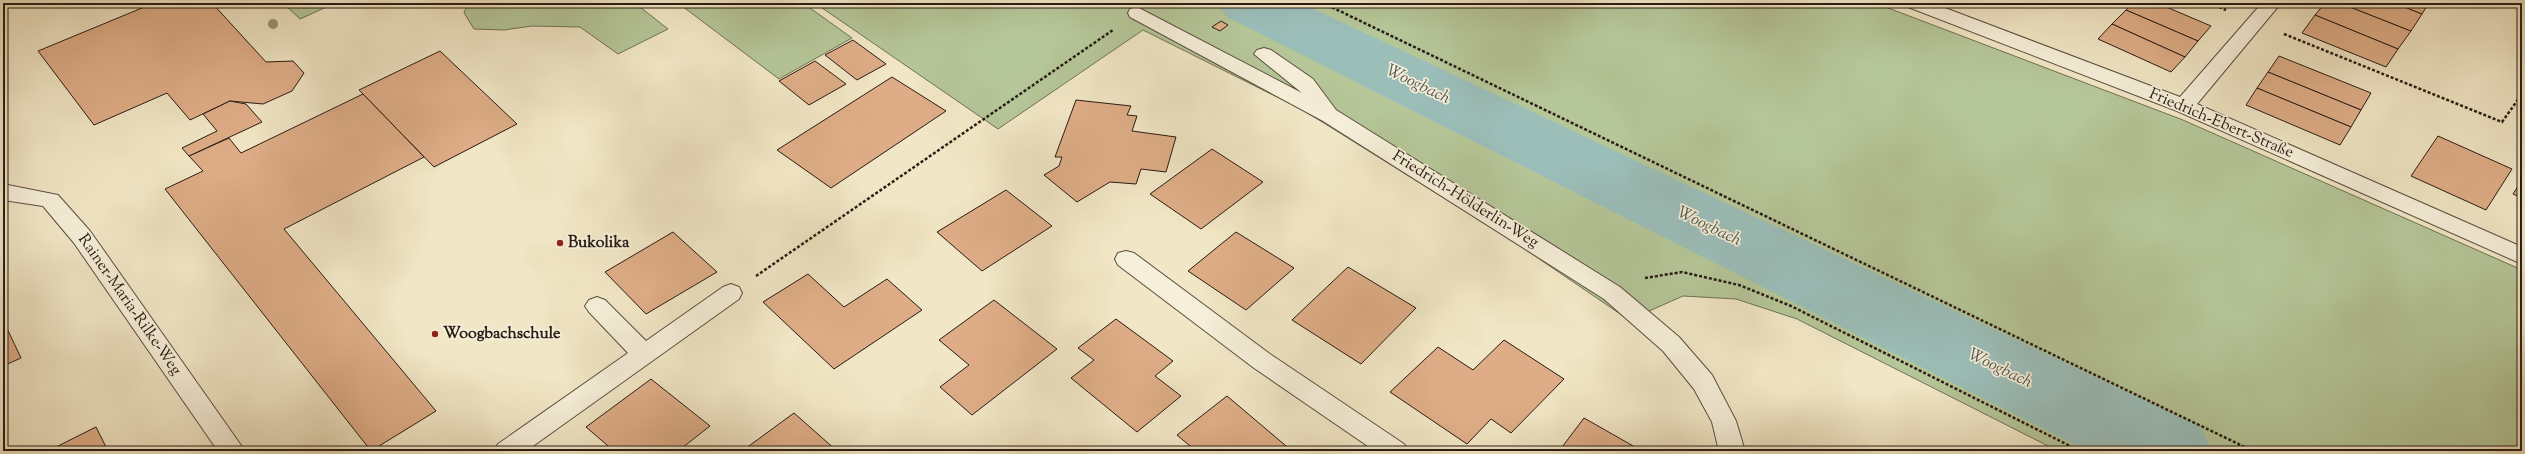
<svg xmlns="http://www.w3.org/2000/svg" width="2525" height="454" viewBox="0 0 2525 454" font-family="'Sorts Mill Goudy',serif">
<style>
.green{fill:#b5c698;stroke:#6e7156}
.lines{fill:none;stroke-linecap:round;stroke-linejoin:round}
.stream{stroke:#6d7d77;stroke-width:12}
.river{fill:#9bbeb9;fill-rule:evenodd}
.building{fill:#dead87;stroke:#281c14}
.minor-casing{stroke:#5a4e40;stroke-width:2}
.path{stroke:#281c14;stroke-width:2.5;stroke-dasharray:3 2;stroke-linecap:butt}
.minor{fill:#f6efd9;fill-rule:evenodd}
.tree{fill:#9a937a}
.poi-dot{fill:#8f2418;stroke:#f6efd9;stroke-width:1.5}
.labels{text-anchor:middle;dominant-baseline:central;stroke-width:3.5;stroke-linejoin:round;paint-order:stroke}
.street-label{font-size:16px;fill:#281c14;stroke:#f6efd9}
.poi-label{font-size:16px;font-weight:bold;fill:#281c14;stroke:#f6efd9;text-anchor:start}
.water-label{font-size:17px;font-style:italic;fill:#50554e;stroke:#f6efd9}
</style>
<rect width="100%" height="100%" fill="#f1e6c5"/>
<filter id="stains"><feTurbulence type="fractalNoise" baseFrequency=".005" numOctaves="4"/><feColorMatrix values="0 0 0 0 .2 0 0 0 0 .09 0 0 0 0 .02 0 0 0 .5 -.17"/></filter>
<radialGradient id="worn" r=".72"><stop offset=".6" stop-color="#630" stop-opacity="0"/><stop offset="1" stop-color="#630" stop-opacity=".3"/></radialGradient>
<g class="green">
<polygon points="283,3 335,3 300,19"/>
<polygon points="468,3 643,3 640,7 668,29 618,54 580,27 532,26 504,30 474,29 464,13"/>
<polygon points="678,3 803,3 852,38 779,79"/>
<polygon points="815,3 1875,3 2183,120 2522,270 2522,451 2058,451 1797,319 1736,299 1683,296 1629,320 1516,243 1303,110 1143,30 998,129"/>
</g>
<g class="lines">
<polyline class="stream" points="1251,22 1277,18"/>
<polygon class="river" points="1217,3 1301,3 2200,426 2212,451 2088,451 1227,17"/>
</g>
<g class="building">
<polygon points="154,3 212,3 266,62 293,61 304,73 292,91 263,104 230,101 190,120 167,93 94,125 38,51"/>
<polygon points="2132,3 2157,3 2211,26 2198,41 2126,10"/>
<polygon points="2325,3 2340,3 2411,31 2398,49 2315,15"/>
<polygon points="2340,3 2395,3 2422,14 2411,31"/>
<polygon points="2395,3 2429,3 2422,14"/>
<polygon points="2126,10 2198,41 2185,57 2112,24"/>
<polygon points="2315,15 2398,49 2386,67 2302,33"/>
<polygon points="1221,21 1228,25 1220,31 1212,27"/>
<polygon points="2112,24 2185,57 2171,72 2098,39"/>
<polygon points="853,40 886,64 857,80 825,55"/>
<polygon points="440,51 517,124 434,167 359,90"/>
<polygon points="2279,56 2371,93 2361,110 2268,72"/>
<polygon points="815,61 846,84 809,105 779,81"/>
<polygon points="2268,72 2361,110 2351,127 2257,88"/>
<polygon points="892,77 946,111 831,188 777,150"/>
<polygon points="2257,88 2351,127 2340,145 2246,105"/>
<polygon points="363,94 424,157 284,229 436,411 371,451 165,189 203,171 189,156 229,138 241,153"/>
<polygon points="1076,100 1131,106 1127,115 1137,116 1132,131 1176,137 1166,172 1141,169 1136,184 1110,182 1077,202 1044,175 1059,166 1062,157 1055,157"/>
<polygon points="230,101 246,104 262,122 189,156 182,148 217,131 203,114"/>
<polygon points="2438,136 2512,169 2486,210 2411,176"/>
<polygon points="1212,149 1263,182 1201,229 1150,194"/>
<polygon points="2522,180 2522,198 2513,194"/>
<polygon points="1006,190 1052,226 982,271 937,232"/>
<polygon points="673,232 717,272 646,314 605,272"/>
<polygon points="1236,232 1294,268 1246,310 1188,271"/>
<polygon points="1348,267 1416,308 1361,364 1292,320"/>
<polygon points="808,274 844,307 887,279 922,310 834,369 763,302"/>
<polygon points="994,300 1057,349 972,415 940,387 969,365 939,340"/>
<polygon points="1116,319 1173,361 1155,376 1181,396 1137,432 1071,378 1094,360 1078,348"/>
<polygon points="3,320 21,358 3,366"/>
<polygon points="1504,340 1564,379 1511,433 1491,419 1467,444 1390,392 1438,347 1473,370"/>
<polygon points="651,379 710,426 678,451 614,451 586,427"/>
<polygon points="1227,396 1292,451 1196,451 1177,435"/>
<polygon points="794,413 837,451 742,451"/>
<polygon points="1584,418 1642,451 1559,451"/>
<polygon points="96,427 108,451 48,451"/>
</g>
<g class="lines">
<defs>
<g id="minor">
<polygon points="1906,3 1932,3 2180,97 2262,3 2281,3 2197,104 2522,247 2522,264 2177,111 1908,7"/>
<polygon points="1137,7 1302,93 1254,54 1257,50 1264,48 1271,50 1313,79 1336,110 1620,287 1679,337 1712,375 1736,421 1745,451 1719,451 1712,422 1694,389 1663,351 1604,299 1323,121 1130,17 1128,13 1130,9"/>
<polygon points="3,184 58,195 90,231 245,451 218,451 74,243 43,206 3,200"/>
<polygon points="1126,251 1134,253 1270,354 1404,444 1408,451 1375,451 1254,368 1118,265 1115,259 1118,253"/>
<polygon points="731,284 739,287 742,293 739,299 526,451 494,451 498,444 628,353 589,312 585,306 589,300 597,297 605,300 646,341 723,287"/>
</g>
</defs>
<use href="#minor" class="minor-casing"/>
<g class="path">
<polyline points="1323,3 2253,451"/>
<polyline points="2210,3 2226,10"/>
<polyline points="2284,34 2502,122 2522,94"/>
<polyline points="756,276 1113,30"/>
<polyline points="1645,278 1682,272 1739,285 1791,306 2080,451"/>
</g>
<use href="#minor" class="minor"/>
</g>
<circle class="tree" cx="273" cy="24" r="5"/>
<g class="poi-dot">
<circle cx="560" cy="243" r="4"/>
<circle cx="435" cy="334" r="4"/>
</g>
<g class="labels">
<g class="street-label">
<text transform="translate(2221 124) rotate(23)">Friedrich-Ebert-Straße</text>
<text transform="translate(1465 200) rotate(32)">Friedrich-Hölderlin-Weg</text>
<text transform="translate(129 305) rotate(55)">Rainer-Maria-Rilke-Weg</text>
</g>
<g class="poi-label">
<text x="568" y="243">Bukolika</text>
<text x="443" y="334">Woogbachschule</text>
</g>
<g class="water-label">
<text transform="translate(1418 85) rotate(26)">Woogbach</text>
<text transform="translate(1709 227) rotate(26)">Woogbach</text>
<text transform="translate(2000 369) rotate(26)">Woogbach</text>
</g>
</g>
<rect width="2525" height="454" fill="none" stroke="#f1e6c5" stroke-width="16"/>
<rect x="4" y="4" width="2517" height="446" fill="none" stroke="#281c14" stroke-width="2"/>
<rect x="8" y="8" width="2509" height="438" fill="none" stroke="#281c14"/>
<rect width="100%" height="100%" filter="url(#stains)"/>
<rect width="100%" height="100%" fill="url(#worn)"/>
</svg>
